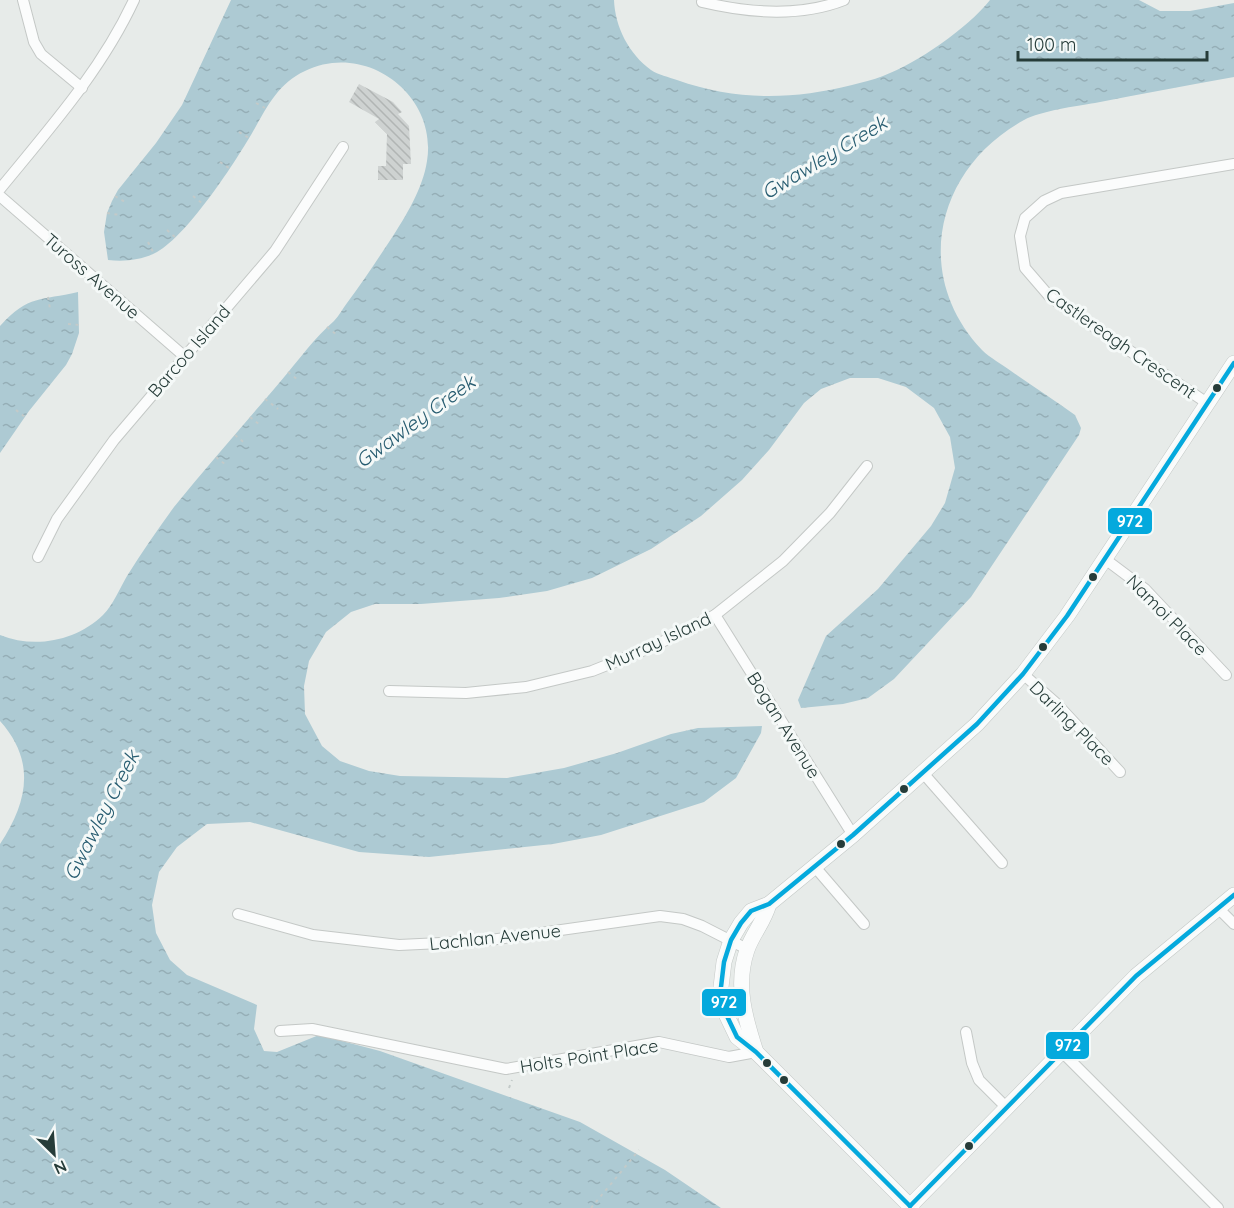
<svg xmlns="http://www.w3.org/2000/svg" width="1234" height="1208" viewBox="0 0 1234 1208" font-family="Quicksand,sans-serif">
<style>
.water{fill:url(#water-ripples)}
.building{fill:url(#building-back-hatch)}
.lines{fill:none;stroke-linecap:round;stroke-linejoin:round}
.street-casing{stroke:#c4c8c6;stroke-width:12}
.secondary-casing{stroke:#c4c9c7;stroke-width:16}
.path{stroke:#c3cac9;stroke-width:2;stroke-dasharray:3 4.5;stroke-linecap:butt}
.street{stroke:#fbfcfc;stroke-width:10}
.secondary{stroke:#fbfcfc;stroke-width:15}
.bus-1-casing{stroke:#f5f9f8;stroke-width:9}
.bus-1{stroke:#04a9dd;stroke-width:4.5}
.bus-dot{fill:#263c39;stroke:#f5f9f8;stroke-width:2}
.labels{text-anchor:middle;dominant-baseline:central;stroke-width:6;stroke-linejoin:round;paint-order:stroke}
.street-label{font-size:18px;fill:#263c39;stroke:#f5f9f8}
.water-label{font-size:20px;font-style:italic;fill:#285d71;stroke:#f5f9f8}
.line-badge{stroke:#f5f9f8;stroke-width:2}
.badge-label{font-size:16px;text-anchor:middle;font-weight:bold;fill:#fff}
</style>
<defs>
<pattern id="water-ripples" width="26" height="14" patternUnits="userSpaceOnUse" patternTransform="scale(1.5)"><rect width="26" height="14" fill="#adcad3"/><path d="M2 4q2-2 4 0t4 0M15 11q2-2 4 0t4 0" fill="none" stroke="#95aeb6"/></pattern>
<pattern id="building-back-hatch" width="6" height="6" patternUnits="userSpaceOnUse" patternTransform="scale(1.5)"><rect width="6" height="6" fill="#ced2d1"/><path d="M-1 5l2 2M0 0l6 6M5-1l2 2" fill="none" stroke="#b1b5b4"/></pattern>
</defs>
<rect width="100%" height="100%" fill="#e7ebe9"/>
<g class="water">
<path d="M231,0H614C615,27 629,54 651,70C658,75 669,77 677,80C736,101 792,100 852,85C862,82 873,80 883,76C917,63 967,29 990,0H1139L1160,11H1190L1234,3V77C1188,85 1141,94 1095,103C1076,106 1041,111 1024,120C936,168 911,275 982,350C990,358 1002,364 1011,371C1033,386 1054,400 1075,415L1081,428L1079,435L971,597L894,679L868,698L843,704L801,708L798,700L826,636L878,589L931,526L945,503L955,468L950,437L934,408L906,387L878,378H850L821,389L804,403L769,450L742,480L701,516L651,549L592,578L547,591L499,598L421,604H375L351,612L326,632L309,661L304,686L305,714L322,746L340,761L369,771L400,776L507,778L564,768L617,753L671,734L698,728L762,726L761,733L736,778L704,802L601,835L553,844L429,857L359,852L250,822L207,824L177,847L159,872L152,905L156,933L170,960L187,975L257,1005L254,1029L264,1051L277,1052L319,1035L380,1051L580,1122L665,1170L721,1208H0V844C28,802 36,761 0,721V635C35,649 76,641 103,615C113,605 120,588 127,576C142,552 158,529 174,507C209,464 245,423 280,382C297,362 315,337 334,321C339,316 343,308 347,303C363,282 377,260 391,239C406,216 423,188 427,161C438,94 365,41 305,71C279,83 268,105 255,128C237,160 188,235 157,252C142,260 125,262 108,260L104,232L107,213L112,201L118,190L156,143L182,105Z"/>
<path d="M78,292L79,333L72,354L66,365L29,411L0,453V326C29,294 41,301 78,292Z"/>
</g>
<polygon class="building" points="359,84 393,102 402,112 398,114 409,126 411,164 403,164 403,180 378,180 378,166 386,166 387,134 375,122 379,119 349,102"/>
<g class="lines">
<defs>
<g id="street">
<polyline points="23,0 34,42 41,54 82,88"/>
<path d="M702,2C748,13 798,18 844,0"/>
<path d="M0,189C49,129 101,71 134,0"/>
<polyline points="0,196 184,356"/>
<polyline points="1207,403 1050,297 1025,268 1020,236 1025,218 1044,201 1061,193 1234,164"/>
<polyline points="38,557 57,519 114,440 275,251 343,147"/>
<polyline points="1105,559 1145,589 1226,675"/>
<polyline points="715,615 853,835"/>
<polyline points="1023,674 1057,704 1120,772"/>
<polyline points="389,691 466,693 526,687 592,671 652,647 715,615 783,561 830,513 867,466"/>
<polyline points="923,773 1002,863"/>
<polyline points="815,867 864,924"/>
<polyline points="1218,908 1234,924"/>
<polyline points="238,914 313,935 399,945 483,941 660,916 683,919 702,926 747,949"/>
<polyline points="280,1031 312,1029 506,1069 659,1042 729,1057 756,1052"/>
<polyline points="966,1032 972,1063 979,1080 1007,1108"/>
<polyline points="1062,1052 1218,1208"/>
</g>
<g id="secondary">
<path d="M756,1052C745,1018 735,985 747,950C753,933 764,922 769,904"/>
<polyline points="910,1206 1136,976 1234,895"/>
<polyline points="912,1208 756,1052 737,1037 726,1014 723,1001 721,987 724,962 731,940 741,923 751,911 769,904 853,835 977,724 1023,674 1067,616 1234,363"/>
</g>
</defs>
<use href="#street" class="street-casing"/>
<use href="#secondary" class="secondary-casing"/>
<g class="path">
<polyline points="256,103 265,108"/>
<polyline points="239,132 249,138"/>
<polyline points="220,162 229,168"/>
<polyline points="115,196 125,202"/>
<polyline points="193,196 203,204"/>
<polyline points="107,213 120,215"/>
<polyline points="167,230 176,238"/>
<polyline points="148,242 154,254"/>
<polyline points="48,297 50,309"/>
<polyline points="68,324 80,325"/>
<polyline points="327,327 337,335"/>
<polyline points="288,372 298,380"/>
<polyline points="265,399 278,409"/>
<polyline points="16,410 25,417"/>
<polyline points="250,417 260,425"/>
<polyline points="235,435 246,444"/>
<polyline points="216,457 226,465"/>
<polyline points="509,1088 512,1080"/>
<polyline points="591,1208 639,1150"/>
</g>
<use href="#street" class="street"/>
<use href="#secondary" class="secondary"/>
<defs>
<g id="bus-1">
<polyline points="910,1206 756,1052 737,1037 726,1014 721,987 724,962 731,940 741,923 751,911 769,904 853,835 977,724 1023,674 1067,616 1234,363"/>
<polyline points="910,1206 1136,976 1234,895"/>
</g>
</defs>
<use href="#bus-1" class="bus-1-casing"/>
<use href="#bus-1" class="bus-1"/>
</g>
<g class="bus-dot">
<circle cx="1217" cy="388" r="5"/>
<circle cx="1093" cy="577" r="5"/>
<circle cx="1043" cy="647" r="5"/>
<circle cx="904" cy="789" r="5"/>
<circle cx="841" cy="844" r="5"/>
<circle cx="767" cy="1063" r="5"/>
<circle cx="784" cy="1080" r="5"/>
<circle cx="969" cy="1146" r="5"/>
</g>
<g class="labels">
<g class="street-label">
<text transform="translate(92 276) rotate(41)">Tuross Avenue</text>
<text transform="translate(1121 343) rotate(35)">Castlereagh Crescent</text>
<text transform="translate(189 351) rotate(-49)">Barcoo Island</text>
<text transform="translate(1167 615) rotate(45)">Namoi Place</text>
<text transform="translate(658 641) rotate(-25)">Murray Island</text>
<text transform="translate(1072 723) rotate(45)">Darling Place</text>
<text transform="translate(784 725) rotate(58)">Bogan Avenue</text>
<text transform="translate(495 937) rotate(-6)">Lachlan Avenue</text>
<text transform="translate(589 1056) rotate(-9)">Holts Point Place</text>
</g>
<g class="water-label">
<text transform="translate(824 157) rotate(-31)">Gwawley Creek</text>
<text transform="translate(415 421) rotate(-36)">Gwawley Creek</text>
<text transform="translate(101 815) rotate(-63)">Gwawley Creek</text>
</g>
</g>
<g class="line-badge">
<rect x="1107" y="507" width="46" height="28" rx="6" fill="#04a9dd"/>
<rect x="701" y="988" width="46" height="29" rx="6" fill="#04a9dd"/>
<rect x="1045" y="1031" width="45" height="29" rx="6" fill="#04a9dd"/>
</g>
<g class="badge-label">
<text x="1130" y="527">972</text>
<text x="724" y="1008">972</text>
<text x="1068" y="1051">972</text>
</g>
<g transform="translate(54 1154) rotate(155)" stroke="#f5f9f8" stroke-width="4.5" paint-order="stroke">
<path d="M0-4.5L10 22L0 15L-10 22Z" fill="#263c39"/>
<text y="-9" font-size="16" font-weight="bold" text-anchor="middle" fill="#263c39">N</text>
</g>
<path d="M1018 51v9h189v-9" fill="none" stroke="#263c39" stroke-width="3"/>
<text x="1027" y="51" font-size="18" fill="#263c39" stroke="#f5f9f8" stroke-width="4.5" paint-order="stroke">100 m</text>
</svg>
